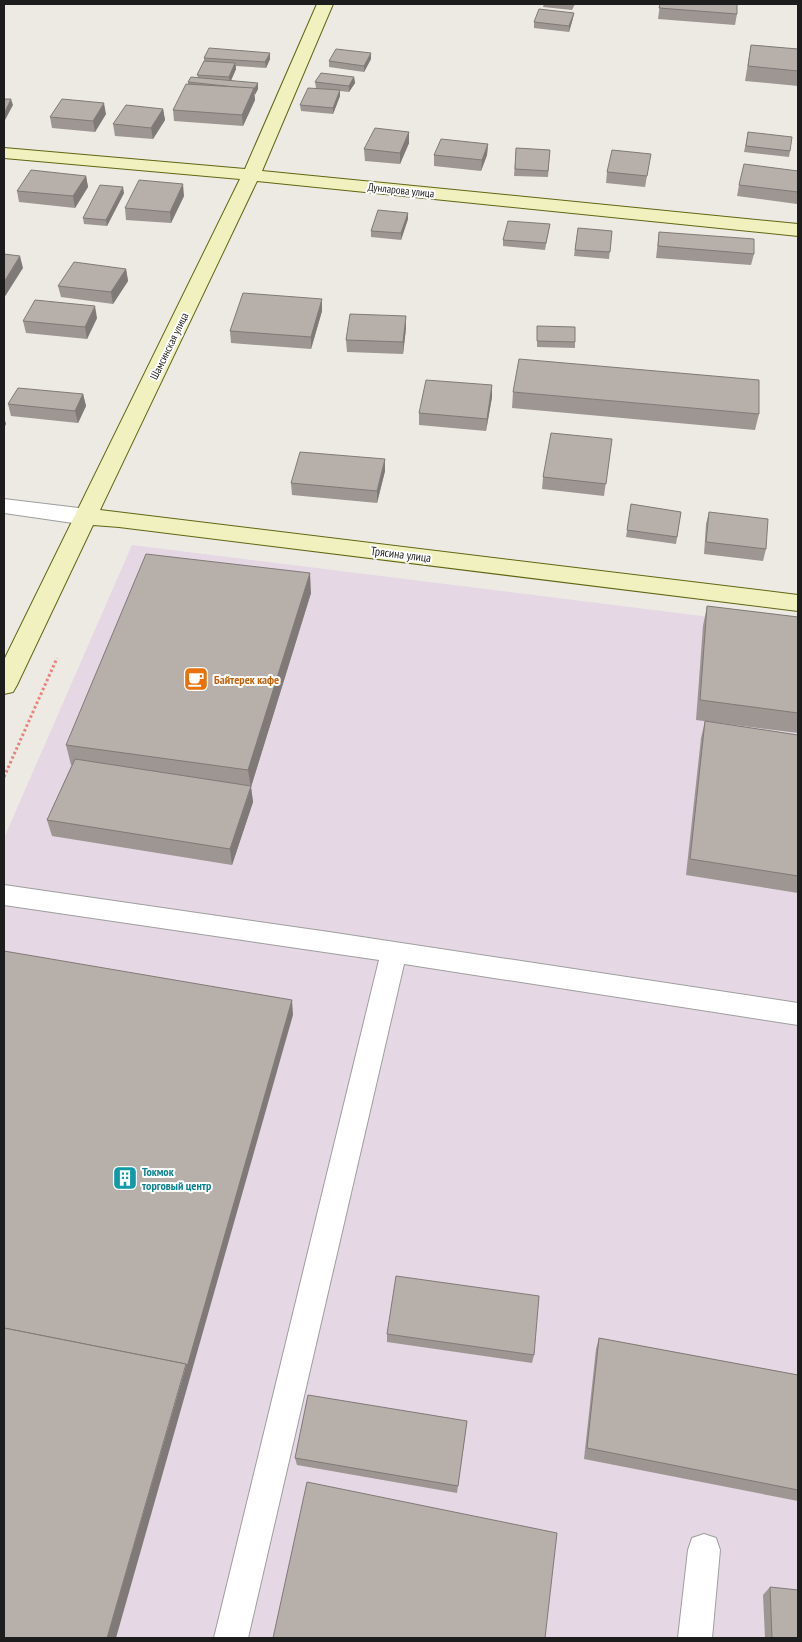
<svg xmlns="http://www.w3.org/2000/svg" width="802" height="1642" viewBox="0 0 802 1642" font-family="'PT Sans Narrow',sans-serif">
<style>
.industrial{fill:#e5d7e3}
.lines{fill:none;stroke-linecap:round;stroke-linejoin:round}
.lane-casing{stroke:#9e9e9e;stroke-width:2}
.street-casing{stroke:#9e9e9e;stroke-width:2}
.secondary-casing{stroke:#606612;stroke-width:2}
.path{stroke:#e9827a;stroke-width:3;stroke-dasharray:2.5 2.5;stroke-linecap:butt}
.lane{fill:#fff;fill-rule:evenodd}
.street{fill:#fff;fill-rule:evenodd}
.secondary{fill:#f0f1be;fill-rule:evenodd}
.wall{fill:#9d9692}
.shaded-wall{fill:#7f7a77}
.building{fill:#b6afaa;stroke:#7f7a77}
.labels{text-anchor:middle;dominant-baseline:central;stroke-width:4;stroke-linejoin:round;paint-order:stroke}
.far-street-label{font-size:11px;fill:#1d1d1d;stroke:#fff}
.street-label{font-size:12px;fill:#1d1d1d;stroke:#fff}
.food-label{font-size:12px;font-weight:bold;fill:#c56008;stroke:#fff;text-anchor:start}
.culture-label{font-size:12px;font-weight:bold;fill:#0d838f;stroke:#fff;text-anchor:start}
</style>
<rect width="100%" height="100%" fill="#edeae4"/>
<polygon class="industrial" points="132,545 798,628 798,1638 4,1638 4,838"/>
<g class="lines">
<defs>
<g id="lane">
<polygon points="4,885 329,932 798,1003 798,1025 404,964 248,1638 214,1638 379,960 4,905"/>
<polygon points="704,1534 716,1538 720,1550 712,1638 678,1638 688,1550 692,1538"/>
</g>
<polygon id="street" points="4,499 87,509 95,512 99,517 95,522 87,525 4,513"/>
<polygon id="secondary" points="317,4 333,4 262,171 798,224 798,236 257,181 100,510 798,595 798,611 119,527 93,525 17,685 13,692 4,694 4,660 240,179 4,158 4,148 245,169"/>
</defs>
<use href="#lane" class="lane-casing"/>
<use href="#street" class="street-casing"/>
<use href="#secondary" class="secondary-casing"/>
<polyline class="path" points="4,777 57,658"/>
<use href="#lane" class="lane"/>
<use href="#street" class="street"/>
<use href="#secondary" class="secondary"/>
</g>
<g class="wall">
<polygon points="544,4 575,4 572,10 543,7"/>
<polygon points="660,4 737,14 735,25 658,19"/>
<polygon points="574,13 573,18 569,32 534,28 534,22"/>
<polygon points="751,45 798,49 798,86 745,81"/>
<polygon points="204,58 270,59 266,68 236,66 236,69 231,80 258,89 254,95 255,100 243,126 174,121 173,110 188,84 188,82 198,77 197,75 204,61"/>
<polygon points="371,59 364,72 329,67 329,61"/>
<polygon points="354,77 355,83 349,92 340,91 340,96 333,114 301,111 300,105 316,88 315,82"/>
<polygon points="163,109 165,120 153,139 115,136 113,124"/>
<polygon points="106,114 95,132 52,128 50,117"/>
<polygon points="409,132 409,143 400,164 365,161 364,149"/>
<polygon points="748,132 790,151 789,157 744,152"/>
<polygon points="488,144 487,155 481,171 434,166 434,155"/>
<polygon points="516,148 550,150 548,177 514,176"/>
<polygon points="649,165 645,187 606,183 607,172"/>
<polygon points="798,171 798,200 797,204 737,196 739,185"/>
<polygon points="86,176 88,187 75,208 19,202 17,191"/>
<polygon points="124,193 107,226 84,224 83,218"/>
<polygon points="184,196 171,223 126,220 125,208"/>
<polygon points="408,213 408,219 401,240 371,237 371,231"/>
<polygon points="550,224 545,250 503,246 503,240"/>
<polygon points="578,228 612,231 609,259 574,256"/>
<polygon points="659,232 754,254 751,265 656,258"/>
<polygon points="126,269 128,281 113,304 61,297 58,286"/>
<polygon points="322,311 311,349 231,343 230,331"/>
<polygon points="97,318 87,339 26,333 23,321"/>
<polygon points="537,326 575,342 575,348 537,347"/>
<polygon points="406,328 403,354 347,352 346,340"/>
<polygon points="492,385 492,397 486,431 419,425 419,413"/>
<polygon points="513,392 759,414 755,430 512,408"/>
<polygon points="83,394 86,406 78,423 11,416 8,404"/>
<polygon points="612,439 604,496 542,489 543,477"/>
<polygon points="385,459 385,471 377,503 292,495 291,483"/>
<polygon points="631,504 681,512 676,544 626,537"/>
<polygon points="709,512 766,549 763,561 704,554 706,524"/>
<polygon points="311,593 251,787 253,802 232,865 52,836 47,820 72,765 71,765 66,745"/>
<polygon points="707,606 798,617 798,733 696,720 703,626"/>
<polygon points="705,721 798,735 798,893 686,875 701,738"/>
<polygon points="387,1334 534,1355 532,1363 387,1342"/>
<polygon points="599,1338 798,1375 798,1501 584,1459 596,1349"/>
<polygon points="467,1421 457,1493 297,1465 295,1458"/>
<polygon points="770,1587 798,1638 765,1638 763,1595"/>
</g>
<g class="shaded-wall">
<polygon points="574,13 573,18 569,32 569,26"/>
<polygon points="270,53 270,59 266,68 265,62"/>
<polygon points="371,53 371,59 364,72 364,66"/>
<polygon points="235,63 236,69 230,83 229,77"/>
<polygon points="354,77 355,83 349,92 349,86"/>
<polygon points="258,83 258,89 255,95 254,89"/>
<polygon points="254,88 255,100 243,126 242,115"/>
<polygon points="340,90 340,96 333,114 333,108"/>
<polygon points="11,99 13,105 4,122 4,114"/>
<polygon points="104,103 106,114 95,132 93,121"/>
<polygon points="163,109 165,120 153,139 151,128"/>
<polygon points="409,132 409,143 400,164 400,153"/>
<polygon points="488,144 487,155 481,171 482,160"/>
<polygon points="86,176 88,187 75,208 73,196"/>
<polygon points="183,184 184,196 171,223 170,212"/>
<polygon points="123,187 124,193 107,226 106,220"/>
<polygon points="408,213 408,219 401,240 401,233"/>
<polygon points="20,256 23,268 4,298 4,282"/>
<polygon points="126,269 128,281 113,304 111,292"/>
<polygon points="322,299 322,311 311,349 311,337"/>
<polygon points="95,306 97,318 87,339 85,327"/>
<polygon points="406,316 406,328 403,354 403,342"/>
<polygon points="492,385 492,397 486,431 487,419"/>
<polygon points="83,394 86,406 78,423 75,411"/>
<polygon points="4,417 6,424 4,428"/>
<polygon points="385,459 385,471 377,503 377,491"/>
<polygon points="310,573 311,593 251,787 253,802 232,865 230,849 251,788 248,770"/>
<polygon points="292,1000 293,1015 116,1638 107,1638"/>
</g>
<g class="building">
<polygon points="660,4 737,4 737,14 659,8"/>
<polygon points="539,9 574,13 569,26 534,22"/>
<polygon points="751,45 798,49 798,71 748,66"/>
<polygon points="209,48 270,53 265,62 204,58"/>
<polygon points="336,49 371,53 364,66 329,61"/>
<polygon points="204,61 235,63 229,77 197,75"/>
<polygon points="321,73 354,77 349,86 315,82"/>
<polygon points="191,77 258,83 254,89 188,82"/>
<polygon points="186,84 254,88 242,115 173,110"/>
<polygon points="308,88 340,90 333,108 300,105"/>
<polygon points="4,99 11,99 4,114"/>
<polygon points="62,99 104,103 93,121 50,117"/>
<polygon points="126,105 163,109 151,128 113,124"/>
<polygon points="375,128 409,132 400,153 364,149"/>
<polygon points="748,132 792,137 790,151 746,146"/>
<polygon points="441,139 488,144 482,160 434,155"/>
<polygon points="516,148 550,150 548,171 515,169"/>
<polygon points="612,150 651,154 647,176 607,172"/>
<polygon points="744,164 798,171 798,192 739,185"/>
<polygon points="31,170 86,176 73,196 17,191"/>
<polygon points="139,180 183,184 170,212 125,208"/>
<polygon points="100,185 123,187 106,220 83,218"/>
<polygon points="378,210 408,213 401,233 371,231"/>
<polygon points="508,221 550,224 546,243 503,240"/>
<polygon points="578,228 612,231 610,252 575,250"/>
<polygon points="659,232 754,239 754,254 658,246"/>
<polygon points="4,254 20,256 4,282"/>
<polygon points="74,262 126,269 111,292 58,286"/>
<polygon points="243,293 322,299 311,337 230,331"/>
<polygon points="35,300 95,306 85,327 23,321"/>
<polygon points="350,314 406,316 403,342 346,340"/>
<polygon points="537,326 575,327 575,342 537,341"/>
<polygon points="519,359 759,380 759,414 513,392"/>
<polygon points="426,380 492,385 487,419 419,413"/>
<polygon points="18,388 83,394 75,411 8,404"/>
<polygon points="551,433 612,439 606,484 543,477"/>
<polygon points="300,452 385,459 377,491 291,483"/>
<polygon points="631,504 681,512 677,537 627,530"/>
<polygon points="709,512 768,519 766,549 706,542"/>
<polygon points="146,554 310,573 248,770 66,745"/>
<polygon points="707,606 798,617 798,713 700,700"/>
<polygon points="705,721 798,735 798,876 690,859"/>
<polygon points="75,759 251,786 230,849 47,820"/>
<polygon points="4,951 292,1000 187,1367 186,1364 4,1328"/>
<polygon points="396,1276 539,1296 534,1355 387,1334"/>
<polygon points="4,1328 186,1364 107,1638 4,1638"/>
<polygon points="599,1338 798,1375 798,1490 587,1448"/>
<polygon points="308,1395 467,1421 458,1486 295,1458"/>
<polygon points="307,1482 557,1533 545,1638 273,1638"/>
<polygon points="770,1587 798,1590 798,1638 772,1638"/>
</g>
<defs>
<symbol id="cafe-square" viewBox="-11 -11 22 22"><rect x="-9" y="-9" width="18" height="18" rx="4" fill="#e8710a" stroke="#fff"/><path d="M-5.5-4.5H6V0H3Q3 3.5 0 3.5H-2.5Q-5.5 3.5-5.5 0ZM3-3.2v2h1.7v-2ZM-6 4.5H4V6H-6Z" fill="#fff"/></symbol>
<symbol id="building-square" viewBox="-11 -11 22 22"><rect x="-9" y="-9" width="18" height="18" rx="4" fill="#0f9aa8" stroke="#fff"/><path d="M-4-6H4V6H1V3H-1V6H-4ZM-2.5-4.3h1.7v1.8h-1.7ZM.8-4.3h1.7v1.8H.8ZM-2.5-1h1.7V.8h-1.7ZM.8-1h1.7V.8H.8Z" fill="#fff"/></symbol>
</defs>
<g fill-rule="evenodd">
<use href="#cafe-square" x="182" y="665" width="28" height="28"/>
<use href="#building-square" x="111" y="1164" width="28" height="28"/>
</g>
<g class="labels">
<g class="far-street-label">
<text transform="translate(401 190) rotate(6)">Дунларова улица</text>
<text transform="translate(169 346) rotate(-64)">Шамсинская улица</text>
</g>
<g class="street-label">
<text transform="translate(401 554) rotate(7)">Трясина улица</text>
</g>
<g class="food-label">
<text x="214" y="679">Байтерек кафе</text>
</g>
<g class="culture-label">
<text x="142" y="1171">Токмок<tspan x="142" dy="14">торговый центр</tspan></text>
</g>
</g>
<rect width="802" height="1642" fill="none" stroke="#1d1d1d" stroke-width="10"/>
</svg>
